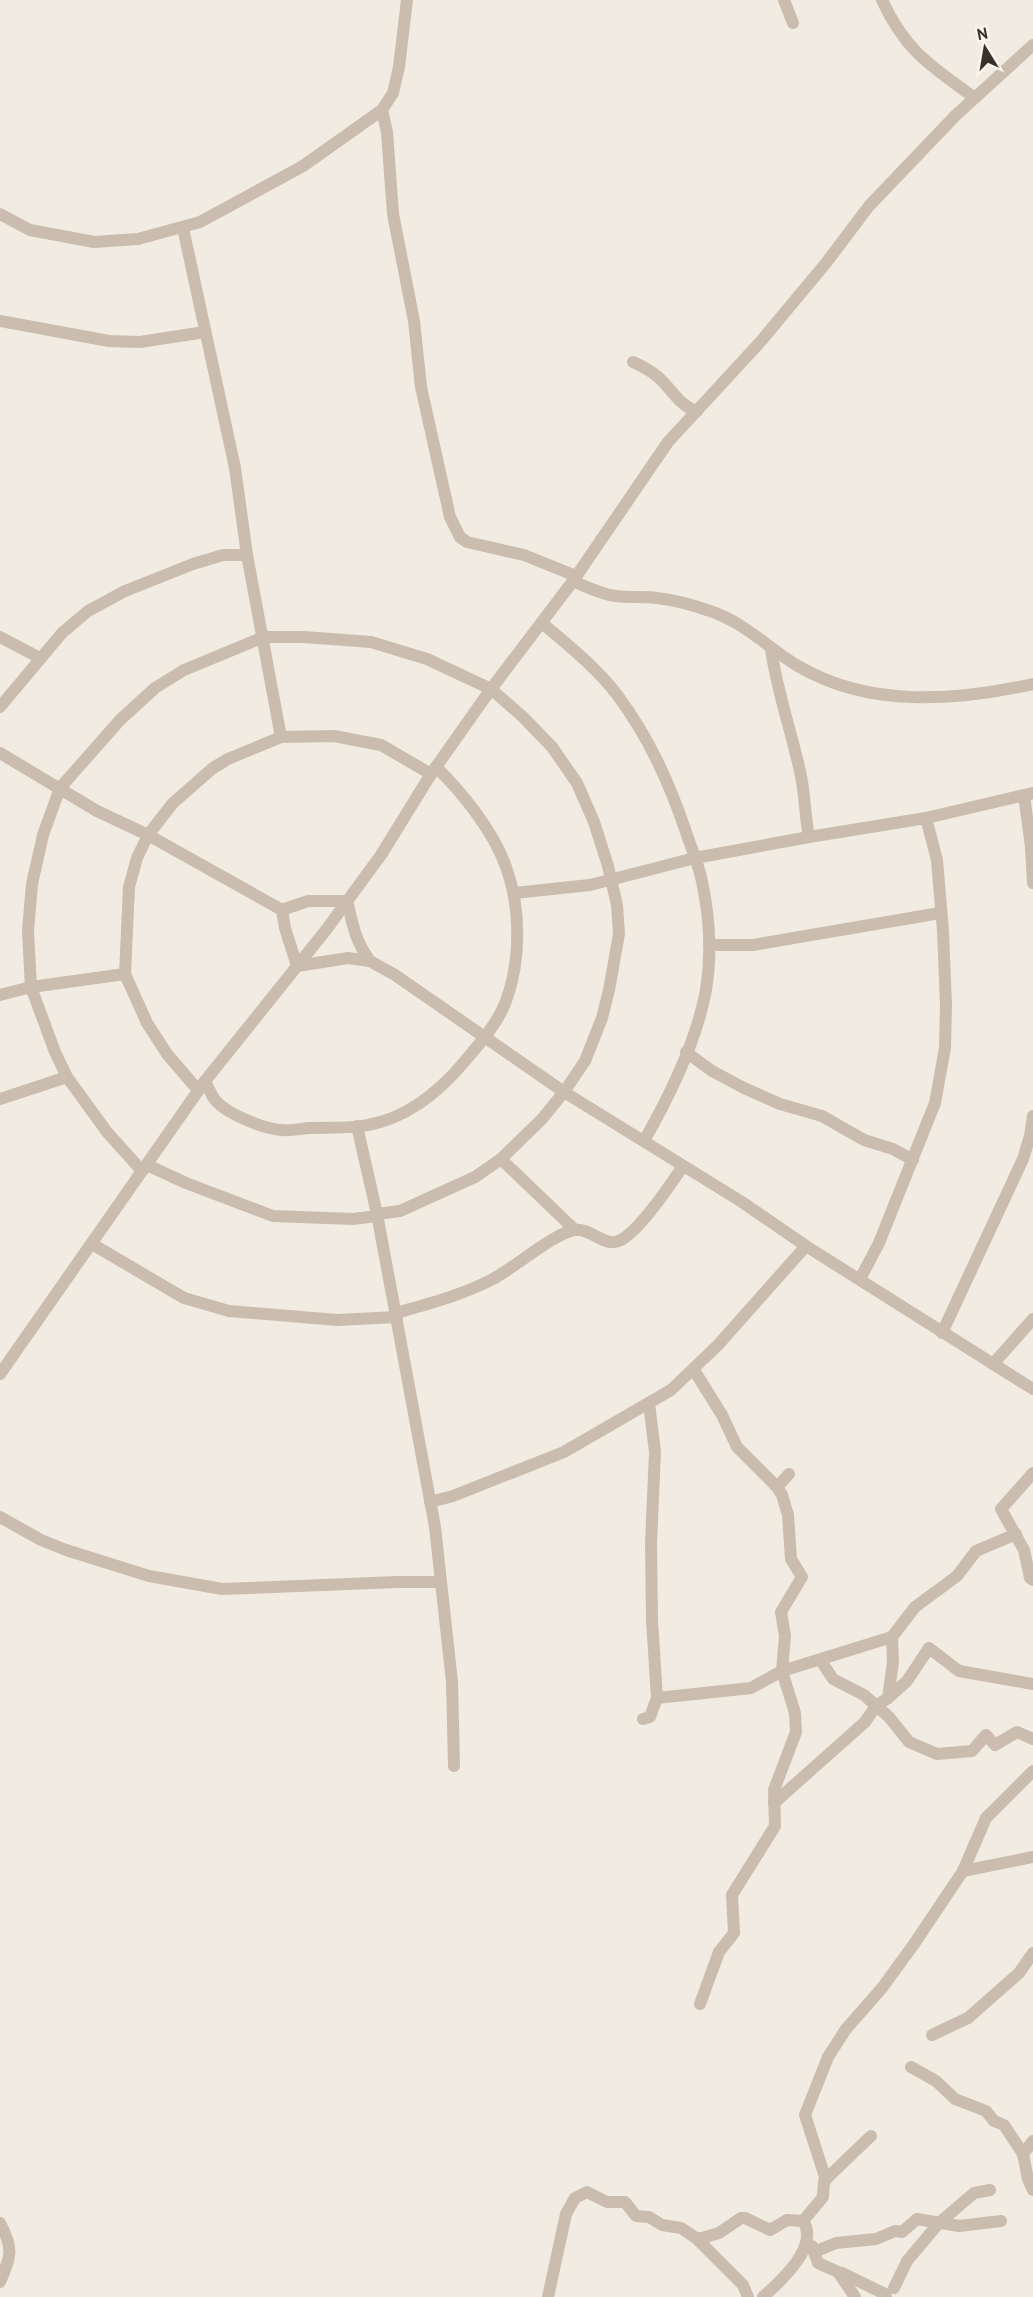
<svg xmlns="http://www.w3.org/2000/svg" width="1033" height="2297" viewBox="0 0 1033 2297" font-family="'PT Sans',sans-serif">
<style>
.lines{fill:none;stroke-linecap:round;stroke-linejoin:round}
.minor{stroke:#cabcae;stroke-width:12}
</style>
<rect width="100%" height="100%" fill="#f2ebe2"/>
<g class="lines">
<g class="minor">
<polyline points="784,0 793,23"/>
<path d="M882,0C906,52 931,66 975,98"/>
<polyline points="382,110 387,132 393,214 414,321 421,387 450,517 460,537 467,542 524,555 576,576"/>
<polyline points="0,214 30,230 94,242 138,239 200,222 303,166 382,110 393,93 399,67 407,0"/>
<polyline points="183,228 235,468 247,555 281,737"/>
<polyline points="0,321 109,341 140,342 205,332"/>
<path d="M633,362C642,366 650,370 658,377C672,389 679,406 697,411"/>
<path d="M573,581C587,587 600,594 616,596C629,598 643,596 657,598C674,600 693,605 710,611C744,622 768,648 798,666C869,708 955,701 1033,684"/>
<path d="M542,623C568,645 597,668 618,696C649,738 668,780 685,829C690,845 697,860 701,877C709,912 712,953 706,990C697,1040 669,1097 644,1141"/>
<polyline points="0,637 40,658"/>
<path d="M771,649C777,692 792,733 801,776C805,796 805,817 809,837"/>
<polyline points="0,707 62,633 88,611 125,591 193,564 223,555 247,555"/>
<polyline points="0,753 97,811 148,835 282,910 285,928 297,966 348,958 370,961 395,975 564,1092 742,1202 806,1246 1033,1389"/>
<polyline points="1024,795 1031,847 1033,883"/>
<polyline points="514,893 590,885 695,858 809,837 926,818 1033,793"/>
<path d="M282,910L308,901H347C353,925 355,941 370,961"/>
<polyline points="709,945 753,945 940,913"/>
<polyline points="0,995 31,987 125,974"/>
<polyline points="686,1052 712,1071 744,1088 780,1104 822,1116 864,1140 893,1149 913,1160"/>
<path d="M205,1081C208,1087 211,1095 216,1101C227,1114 264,1129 282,1130C290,1131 300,1129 309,1128C328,1127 349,1129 368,1125C407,1118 440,1091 465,1061C480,1043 498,1023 506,1001C521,960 521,908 506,867C494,832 462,792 436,767"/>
<polyline points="198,1090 167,1054 147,1023 125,974 129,887 137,858 148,835 173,803 213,768 228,759 281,737 334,736 381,745 431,774"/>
<polyline points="0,1099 67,1077"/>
<polyline points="357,1126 377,1214 435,1527 452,1682 454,1766"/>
<polyline points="501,1159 575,1230"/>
<polyline points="147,1165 186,1183 273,1216 353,1219 377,1216"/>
<polyline points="142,1171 107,1132 67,1077 55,1052 31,987 28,931 32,884 43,835 60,788 120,720 155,688 184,670 264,637 304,637 371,642 427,659 491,689 523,717 552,747 577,783 594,822 608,866 617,905 619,934 609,990 602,1018 585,1061 564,1092 542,1119 501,1159 475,1177 400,1211 377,1214"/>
<polyline points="92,1244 184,1298 229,1311 337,1320 397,1317"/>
<polyline points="860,1279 879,1243 935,1103 945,1048 946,1005 943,931 937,860 926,818"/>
<path d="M396,1313C428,1304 462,1295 491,1280C513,1269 553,1234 574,1230C591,1227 605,1249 621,1240C641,1229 670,1185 683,1166"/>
<polyline points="942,1333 1023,1159 1030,1136 1033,1116"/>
<polyline points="993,1364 1033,1319"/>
<polyline points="694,1370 722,1415 737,1447 777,1487"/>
<polyline points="0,1374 205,1081 326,930 381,855 431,774 491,689 573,581 668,442 762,340 826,263 869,206 956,115 1033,45"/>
<polyline points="649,1403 655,1452 651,1543 652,1620 657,1698"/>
<polyline points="1033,1473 1001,1509 1024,1550 1030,1578 1033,1580"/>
<polyline points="430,1502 453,1496 564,1452 671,1390 718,1345 806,1246"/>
<polyline points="0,1517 41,1540 66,1550 149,1576 222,1589 398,1582 440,1582"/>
<polyline points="821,1661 833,1679 864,1695 889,1717 909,1742 937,1754 972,1751 986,1735 995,1745 1017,1732 1033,1739"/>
<polyline points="888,1698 907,1681 929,1648 959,1671 1033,1684"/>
<polyline points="643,1719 650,1717 657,1698 751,1688 782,1671 785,1636 781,1612 802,1577 791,1559 788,1515 782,1495 777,1487 789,1474"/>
<polyline points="774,1803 865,1722 876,1706 888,1698 893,1662 892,1637"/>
<polyline points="963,1871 986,1818 1033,1771"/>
<polyline points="700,2004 719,1952 734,1933 732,1895 775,1826 774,1790 796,1732 795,1713 782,1671 892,1637 915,1607 957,1576 976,1551 1016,1534"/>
<polyline points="932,2035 968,2018 1019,1973 1033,1953"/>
<polyline points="911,2067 936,2081 955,2099 986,2111 994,2121 1004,2125 1023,2154"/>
<polyline points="1033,2141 1023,2154 1028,2179 1033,2190"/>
<polyline points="826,2180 805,2115 828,2057 846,2029 882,1988 914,1944 963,1871 1033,1857"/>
<polyline points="803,2221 823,2197 824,2181 871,2136"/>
<path d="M0,2223C14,2249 11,2256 0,2282"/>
<polyline points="696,2238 743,2285 748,2297"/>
<polyline points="812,2246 818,2263 838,2272 855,2297"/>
<polyline points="814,2252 836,2243 876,2239 895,2231 902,2232 917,2219 959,2226 1001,2221"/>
<polyline points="842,2273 885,2294 886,2297"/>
<polyline points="894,2288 907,2261 939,2223 974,2193 990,2190"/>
<path d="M548,2297L566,2214L575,2198L587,2192L607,2202H625L636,2216L649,2217L662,2225L681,2228L696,2238H702L719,2233L741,2218H745L770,2230L787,2220L803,2221C820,2246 781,2281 763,2297"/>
</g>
</g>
<g transform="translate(985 48) rotate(349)" stroke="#faf5ee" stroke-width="4.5" paint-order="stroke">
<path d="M0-4.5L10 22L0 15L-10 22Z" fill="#39312c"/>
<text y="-9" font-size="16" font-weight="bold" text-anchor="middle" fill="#39312c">N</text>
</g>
</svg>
